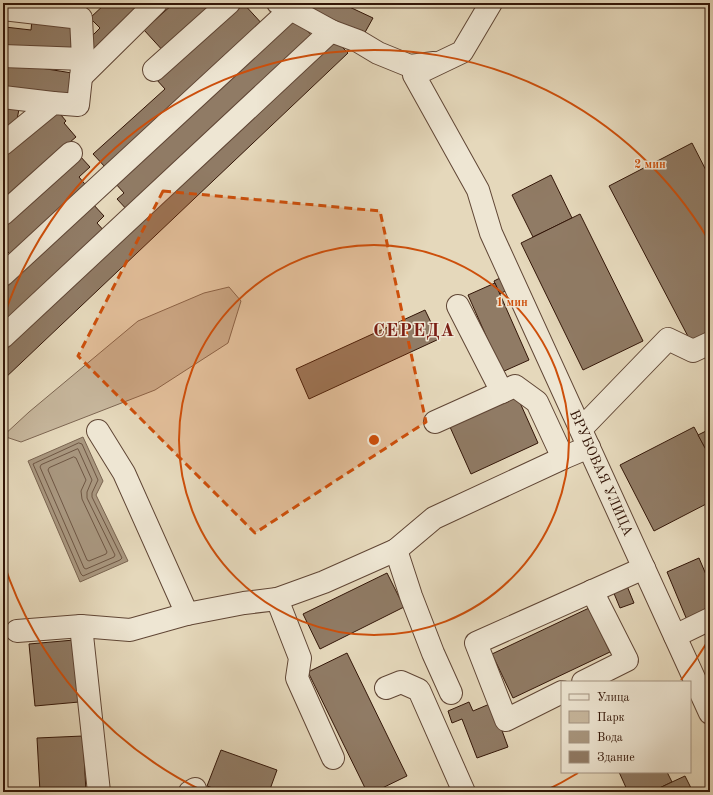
<svg xmlns="http://www.w3.org/2000/svg" width="713" height="795" viewBox="0 0 713 795" font-family="'Old Standard TT',serif">
<style>
.green{fill:#c7b79d;stroke:#7d6652}
.water{fill:#a8967e;stroke:#79634f}
.lines{fill:none;stroke-linecap:round;stroke-linejoin:round}
.shore{stroke:#6e5643;stroke-width:1}
.building{fill:#907b65;stroke:#331608}
.minor-casing{stroke:#604635;stroke-width:24}
.minor{stroke:#eee6d3;stroke-width:22}
.marked{fill:#cd4f0b;fill-opacity:0.2;stroke:#cd4f0b;stroke-width:3;stroke-dasharray:8 5;stroke-linejoin:round}
.ring{fill:none;stroke:#cd4f0b;stroke-width:2}
.labels{text-anchor:middle;dominant-baseline:central;stroke-width:3;stroke-linejoin:round;paint-order:stroke}
.street-label{font-size:14px;fill:#331608;stroke:#eee6d3}
.district-label{font-size:18px;font-weight:bold;letter-spacing:1px;fill:#7a1f14;stroke:#eee6d3}
.centre{fill:#cd4f0b;stroke:#eee6d3;stroke-width:2}
.ring-label{font-size:12px;text-anchor:middle;font-weight:bold;fill:#cd4f0b;stroke:#eee6d3;stroke-width:3;stroke-linejoin:round;paint-order:stroke}
</style>
<rect width="100%" height="100%" fill="#e5d8bb"/>
<filter id="stains"><feTurbulence type="fractalNoise" baseFrequency=".005" numOctaves="4"/><feColorMatrix values="0 0 0 0 .2 0 0 0 0 .09 0 0 0 0 .02 0 0 0 .5 -.17"/></filter>
<radialGradient id="worn" r=".72"><stop offset=".6" stop-color="#630" stop-opacity="0"/><stop offset="1" stop-color="#630" stop-opacity=".3"/></radialGradient>
<polygon class="green" points="229,287 241,301 228,343 155,390 21,442 3,436 29,412 138,321 204,293"/>
<polygon class="water" points="83,437 103,481 96,495 128,561 80,582 28,461"/>
<g class="lines">
<g class="shore">
<polygon points="79,443 82,444 98,480 92,493 92,497 122,558 120,560 83,576 81,574 33,464 35,463"/>
<polygon points="78,449 79,451 92,480 87,492 87,498 115,555 114,557 86,569 84,568 40,467 41,465"/>
<polygon points="74,457 76,458 86,480 81,491 82,499 107,552 106,554 89,561 87,560 48,470 49,468"/>
</g>
</g>
<g class="building">
<polygon points="32,3 79,3 78,11"/>
<polygon points="106,3 146,3 96,52 86,42 100,28 90,18"/>
<polygon points="174,3 209,3 214,9 165,53 144,30"/>
<polygon points="241,3 243,3 264,26 106,168 93,154 165,89 156,79"/>
<polygon points="293,3 341,3 373,18 363,36"/>
<polygon points="293,15 314,38 129,212 117,199 124,193 115,183"/>
<polygon points="32,20 73,23 71,53 3,47 5,27 31,30"/>
<polygon points="335,40 348,53 3,380 3,351"/>
<polygon points="3,62 72,73 68,98 3,87"/>
<polygon points="3,106 19,109 16,125 3,135"/>
<polygon points="56,109 66,121 64,123 76,137 3,199 3,154"/>
<polygon points="692,143 710,178 710,335 692,344 609,186"/>
<polygon points="79,155 90,167 79,177 89,189 12,257 4,247 3,248 3,222"/>
<polygon points="551,175 572,218 533,237 512,195"/>
<polygon points="92,203 104,216 97,223 106,233 3,328 3,286"/>
<polygon points="580,214 643,341 583,370 521,243"/>
<polygon points="502,277 508,290 499,294 494,281"/>
<polygon points="495,283 529,360 502,372 468,295"/>
<polygon points="425,310 439,339 309,399 296,369"/>
<polygon points="517,396 538,443 471,474 450,427"/>
<polygon points="694,427 710,457 710,502 654,531 620,465"/>
<polygon points="710,429 710,457 698,435"/>
<polygon points="699,558 710,584 710,610 687,620 667,572"/>
<polygon points="387,573 404,607 320,649 303,614"/>
<polygon points="627,586 634,603 620,608 613,591"/>
<polygon points="589,608 610,652 513,698 492,654"/>
<polygon points="74,640 79,702 35,706 29,644"/>
<polygon points="347,653 407,776 374,792 367,792 308,672"/>
<polygon points="469,702 473,711 492,703 508,747 477,758 462,719 452,723 448,711"/>
<polygon points="83,736 86,792 40,792 37,738"/>
<polygon points="221,750 277,770 269,792 224,792 207,786"/>
<polygon points="619,772 667,772 672,782 651,792 628,792"/>
<polygon points="685,776 693,792 651,792 672,782"/>
</g>
<g class="lines">
<defs>
<g id="minor">
<polyline points="491,3 462,52 414,75 478,190 491,233 710,713"/>
<polyline points="3,9 81,18 83,59 78,105 53,103 3,144"/>
<polyline points="331,31 358,41 378,53 410,66 434,63"/>
<polyline points="3,56 83,59"/>
<polyline points="154,70 229,3"/>
<polyline points="81,77 156,3"/>
<polyline points="3,97 53,103"/>
<polyline points="3,214 71,153"/>
<polyline points="3,275 291,9"/>
<polyline points="458,306 502,392"/>
<polyline points="3,337 331,31 291,9 278,3"/>
<polyline points="435,422 515,386 537,402 563,458"/>
<polyline points="581,429 668,339 693,351 710,343"/>
<polyline points="98,431 124,473 187,614"/>
<polyline points="396,550 411,596 433,653 451,693"/>
<polyline points="277,599 300,658 297,678 333,758"/>
<polyline points="81,626 99,792"/>
<polyline points="17,631 81,626 130,630 187,614 244,603 277,599 324,582 396,550 434,518 563,458 589,447"/>
<polyline points="675,636 710,619"/>
<polyline points="583,682 627,660 592,591"/>
<polyline points="386,688 401,682 419,690 464,792"/>
<polyline points="562,692 506,720 476,643 644,568"/>
<polyline points="190,792 195,789"/>
</g>
</defs>
<use href="#minor" class="minor-casing"/>
<use href="#minor" class="minor"/>
</g>
<path class="marked" d="M163,191L380,211L426,422L255,533L78,356Z"/>
<g class="ring">
<circle cx="374" cy="440" r="195"/>
<path d="M708 641A390 390 0 0 1 681 680M578 773A390 390 0 0 1 545 791M203 791A390 390 0 0 1 3 561M3 319A390 390 0 0 1 708 239"/>
</g>
<g class="labels">
<g class="street-label">
<text transform="translate(601 473) rotate(66)">ВРУБОВАЯ УЛИЦА</text>
</g>
<g class="district-label">
<text x="414" y="331">СЕРЕДА</text>
</g>
</g>
<circle cx="374" cy="440" r="6" class="centre"/>
<g class="ring-label">
<text x="650" y="168">2 мин</text>
<text x="512" y="306">1 мин</text>
</g>
<rect width="713" height="795" fill="none" stroke="#e5d8bb" stroke-width="16"/>
<rect x="4" y="4" width="705" height="787" fill="none" stroke="#331608" stroke-width="2"/>
<rect x="8" y="8" width="697" height="779" fill="none" stroke="#331608"/>
<rect x="561" y="681" width="130" height="92" fill="#eee6d3" stroke="#a39382"/>
<rect x="569" y="694" width="20" height="6" fill="#eee6d3" stroke="#a39382"/>
<text x="597" y="701" font-size="12" fill="#331608">Улица</text>
<rect x="569" y="711" width="20" height="12" fill="#c7b79d" stroke="#a39382"/>
<text x="597" y="721" font-size="12" fill="#331608">Парк</text>
<rect x="569" y="731" width="20" height="12" fill="#a8967e" stroke="#a39382"/>
<text x="597" y="741" font-size="12" fill="#331608">Вода</text>
<rect x="569" y="751" width="20" height="12" fill="#907b65" stroke="#a39382"/>
<text x="597" y="761" font-size="12" fill="#331608">Здание</text>
<rect width="100%" height="100%" filter="url(#stains)"/>
<rect width="100%" height="100%" fill="url(#worn)"/>
</svg>
